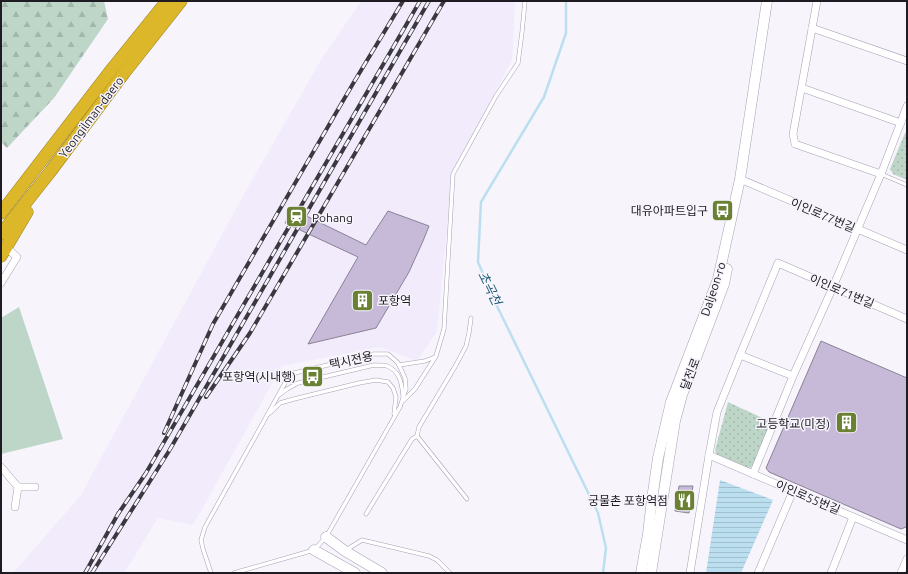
<svg xmlns="http://www.w3.org/2000/svg" width="908" height="574" viewBox="0 0 908 574" font-family="Ubuntu,'Noto Sans KR',sans-serif">
<style>
.built{fill:#f1ebfc}
.green{fill:#bdd6c8}
.forest{fill:url(#forest-firs)}
.park{fill:url(#park-dots)}
.water{fill:url(#water-rules)}
.lines{fill:none;stroke-linecap:round;stroke-linejoin:round}
.stream{stroke:#bcdff0;stroke-width:2.5}
.building{fill:#c6bad8;stroke:#8a8295}
.lane-casing{stroke:#a8a0b4;stroke-width:4.5}
.street-casing{stroke:#a8a0b4;stroke-width:8}
.secondary-casing{stroke:#a8a0b4;stroke-width:11}
.highway-casing{stroke:#998027;stroke-width:13}
.lane{stroke:#fff;stroke-width:3.5}
.street{stroke:#fff;stroke-width:7}
.secondary{stroke:#fff;stroke-width:10}
.highway{stroke:#dbb729;stroke-width:12}
.rail-casing{stroke:#3b383f;stroke-width:4}
.rail{stroke:#f7f4fc;stroke-width:2.5;stroke-dasharray:8;stroke-linecap:butt}
.labels{text-anchor:middle;dominant-baseline:central;stroke-width:3;stroke-linejoin:round;paint-order:stroke}
.street-label{font-size:12px;fill:#1e1b22;stroke:#f7f4fc}
.poi-label{font-size:12px;fill:#1e1b22;stroke:#f7f4fc;text-anchor:end}
.water-label{font-size:13px;font-style:italic;fill:#1f5c75;stroke:#f7f4fc}
</style>
<defs>
<pattern id="forest-firs" width="22" height="20" patternUnits="userSpaceOnUse"><rect width="22" height="20" fill="#bdd6c8"/><path d="M5 1l3.5 6h-7zM16 11l3.5 6h-7z" fill="#a2b7ac"/></pattern>
<pattern id="park-dots" width="8" height="8" patternUnits="userSpaceOnUse"><rect width="8" height="8" fill="#bdd6c8"/><path d="M2 2h.1M6 6h.1" fill="none" stroke="#a2b7ac" stroke-width="1.8" stroke-linecap="round"/></pattern>
<pattern id="water-rules" width="6" height="5" patternUnits="userSpaceOnUse"><rect width="6" height="5" fill="#bcdff0"/><path d="M0 2.5h6" fill="none" stroke="#a1bfce"/></pattern>
</defs>
<rect width="100%" height="100%" fill="#f7f4fc"/>
<polygon class="built" points="361,1 515,1 512,60 452,174 437,331 417,361 380,347 282,366 193,525 158,518 124,573 13,573 81,495 243,196 321,60"/>
<polygon class="green" points="19,307 63,439 1,454 1,318"/>
<polygon class="forest" points="1,1 104,1 108,19 54,98 7,148 1,142"/>
<g class="park">
<polygon points="907,132 907,180 893,174 890,169 905,133"/>
<polygon points="728,402 771,422 753,466 747,469 717,456 715,450"/>
</g>
<polygon class="water" points="720,480 773,500 741,573 706,573"/>
<g class="lines">
<polyline class="stream" points="566,1 566,33 544,97 481,202 478,262 495,302 598,513 606,548 603,573"/>
</g>
<g class="building">
<polygon points="292,209 366,245 388,211 429,226 423,241 409,272 376,328 308,344 358,257 285,223"/>
<polygon points="821,341 907,378 907,525 906,527 901,529 769,472 766,468"/>
<polygon points="679,486 693,486 689,513 675,511"/>
</g>
<g class="lines">
<defs>
<g id="lane">
<polyline points="881,174 907,185"/>
<polyline points="399,365 425,361 435,357"/>
<path d="M279,395L287,389L298,383L374,365C378,365 384,365 387,366C400,371 402,384 403,396"/>
<polyline points="403,401 415,389 436,356 444,329 453,174 496,96 518,63 522,32 525,1"/>
<polyline points="270,413 280,403 294,399 359,383 376,380 388,382 393,388 396,397 394,414"/>
<polyline points="467,499 417,436 419,427 456,365 466,346 469,333 471,318"/>
<polyline points="366,514 412,439 417,436"/>
<polyline points="346,550 362,540 429,556 437,560 450,573"/>
<polyline points="211,573 203,549 201,540 205,527 290,374 374,354 388,354 398,363 405,378 406,389 400,407 326,537 314,550 234,573"/>
</g>
<g id="street">
<polyline points="817,1 793,134 795,144 881,174"/>
<polyline points="812,28 907,61"/>
<polyline points="802,88 901,123"/>
<polyline points="740,179 907,250"/>
<polyline points="1,283 17,257 9,250"/>
<polyline points="740,355 793,376"/>
<polyline points="709,455 907,540"/>
<polyline points="1,467 18,487 15,507"/>
<polyline points="753,474 793,376 833,287 881,174 907,106"/>
<polyline points="18,487 35,487"/>
<polyline points="690,573 709,455 717,412 740,355 778,263 907,319"/>
<polyline points="758,573 793,491"/>
<polyline points="831,573 853,517"/>
<polyline points="901,573 907,559"/>
</g>
<g id="secondary">
<polyline points="326,537 345,551 382,573"/>
<polyline points="314,550 355,573"/>
<polyline points="641,573 648,534 652,499 658,458 671,402 718,279 740,179 767,1"/>
<polyline points="651,573 675,421 682,395 724,284 727,269"/>
</g>
<g id="highway">
<polyline points="1,213 112,69 167,1"/>
<polyline points="1,234 50,172 124,73 181,1"/>
<polyline points="1,256 27,212"/>
</g>
</defs>
<use href="#lane" class="lane-casing"/>
<use href="#street" class="street-casing"/>
<use href="#secondary" class="secondary-casing"/>
<use href="#highway" class="highway-casing"/>
<use href="#lane" class="lane"/>
<use href="#street" class="street"/>
<use href="#secondary" class="secondary"/>
<use href="#highway" class="highway"/>
<defs>
<g id="rail">
<polyline points="206,397 250,333 444,1"/>
<polyline points="164,433 213,324 354,82 403,1"/>
<polyline points="85,573 118,514 146,473 420,1"/>
<polyline points="92,573 169,451 429,1"/>
</g>
</defs>
<use href="#rail" class="rail-casing"/>
<use href="#rail" class="rail"/>
</g>
<defs>
<symbol id="bus-square" viewBox="-11 -11 22 22"><rect x="-9" y="-9" width="18" height="18" rx="4" fill="#6a8032" stroke="#f7f4fc"/><path d="M-5-6H5V4H4V6H2V4H-2V6H-4V4H-5ZM-3.5-4V0h7V-4ZM-3.5 1.2v1.5H-2V1.2ZM2 1.2v1.5H3.5V1.2Z" fill="#fff"/></symbol>
<symbol id="station-square" viewBox="-11 -11 22 22"><rect x="-9" y="-9" width="18" height="18" rx="4" fill="#6a8032" stroke="#f7f4fc"/><path d="M-3-6H3Q5-6 5-4V2Q5 4 3 4L4.5 6H3L1.5 4h-3L-3 6H-4.5L-3 4Q-5 4-5 2V-4Q-5-6-3-6ZM-3.5-4v3h7v-3ZM-3.5 1v1.5H-2V1ZM2 1v1.5H3.5V1Z" fill="#fff"/></symbol>
<symbol id="building-square" viewBox="-11 -11 22 22"><rect x="-9" y="-9" width="18" height="18" rx="4" fill="#6a8032" stroke="#f7f4fc"/><path d="M-4-6H4V6H1V3H-1V6H-4ZM-2.5-4.3h1.7v1.8h-1.7ZM.8-4.3h1.7v1.8H.8ZM-2.5-1h1.7V.8h-1.7ZM.8-1h1.7V.8H.8Z" fill="#fff"/></symbol>
<symbol id="restaurant-square" viewBox="-11 -11 22 22"><rect x="-9" y="-9" width="18" height="18" rx="4" fill="#6a8032" stroke="#f7f4fc"/><path d="M-5-6h1v4h1v-4h1v4h1v-4h1v5L-1.5 .5V6h-2V.5L-5-1ZM5-6V6H3V1.5H1.5Q1.5-4 5-6Z" fill="#fff"/></symbol>
</defs>
<g fill-rule="evenodd">
<use href="#bus-square" x="710" y="198" width="25" height="25"/>
<use href="#station-square" x="284" y="204" width="25" height="25"/>
<use href="#building-square" x="350" y="288" width="25" height="25"/>
<use href="#bus-square" x="300" y="364" width="25" height="25"/>
<use href="#building-square" x="834" y="410" width="25" height="25"/>
<use href="#restaurant-square" x="672" y="488" width="25" height="25"/>
</g>
<g class="labels">
<g class="street-label">
<text transform="translate(91 117) rotate(-53)">Yeongilman-daero</text>
<text transform="translate(823 215) rotate(23)">이인로77번길</text>
<text transform="translate(713 289) rotate(-72)">Daljeon-ro</text>
<text transform="translate(842 291) rotate(23)">이인로71번길</text>
<text transform="translate(351 360) rotate(-12)">택시전용</text>
<text transform="translate(690 374) rotate(-69)">달전로</text>
<text transform="translate(808 497) rotate(23)">이인로55번길</text>
</g>
<g class="poi-label">
<text x="708" y="210">대유아파트입구</text>
<text x="312" y="217" text-anchor="start">Pohang</text>
<text x="378" y="300" text-anchor="start">포항역</text>
<text x="296" y="376">포항역(시내행)</text>
<text x="830" y="423">고등학교(미정)</text>
<text x="668" y="500">궁물촌 포항역점</text>
</g>
<g class="water-label">
<text transform="translate(490 288) rotate(64)">초곡천</text>
</g>
</g>
<rect width="908" height="574" fill="none" stroke="#1e1b22" stroke-width="4"/>
</svg>
